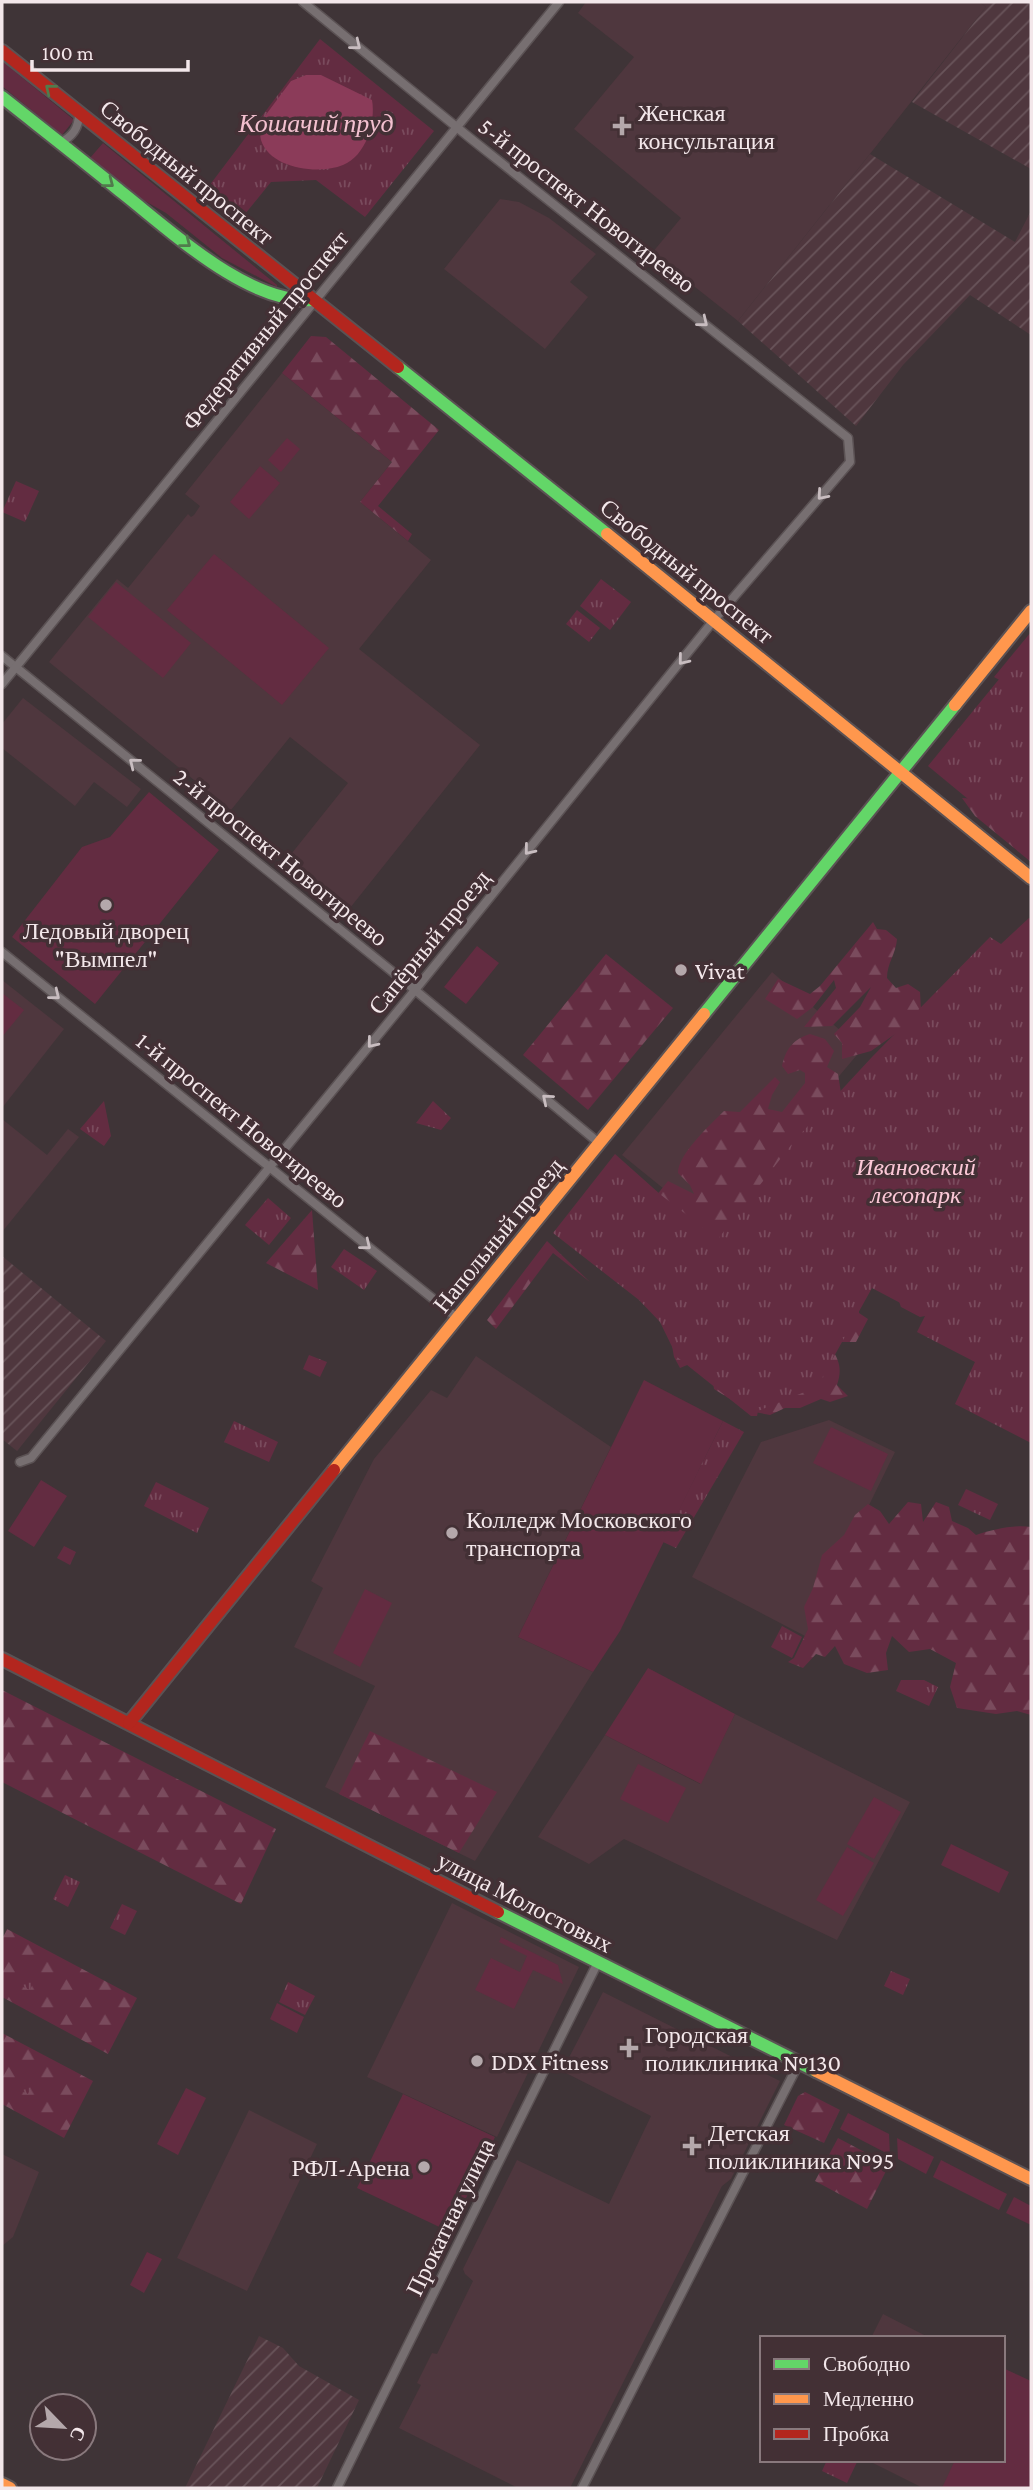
<svg xmlns="http://www.w3.org/2000/svg" width="1033" height="2490" viewBox="0 0 1033 2490" font-family="'Crimson Pro',serif">
<style>
.built{fill:#4f373e}
.industrial{fill:url(#industrial-furrows)}
.grass{fill:#632c41}
.forest{fill:url(#forest-firs)}
.park{fill:url(#park-tufts)}
.water{fill:#8b3b59}
.lines{fill:none;stroke-linecap:round;stroke-linejoin:round}
.street-casing{stroke:#5b5254;stroke-width:11}
.fast-casing{stroke:#5b5254;stroke-width:16}
.slow-casing{stroke:#5b5254;stroke-width:16}
.jam-casing{stroke:#5b5254;stroke-width:16}
.street{stroke:#776f71;stroke-width:8}
.fast{stroke:#63d668;stroke-width:12}
.slow{stroke:#ff974d;stroke-width:12}
.jam{stroke:#b3261e;stroke-width:12}
.oneway{stroke:#c8bdc0}
.oneway2{stroke:#517b4c}
.poi-dot{fill:#b4a8ab;stroke:#433035;stroke-width:2.5}
.labels{text-anchor:middle;dominant-baseline:central;stroke-width:7;stroke-linejoin:round;paint-order:stroke}
.poi-label{font-size:24px;fill:#f3e7ea;stroke:#433035;text-anchor:start}
.street-label{font-size:24px;fill:#f3e7ea;stroke:#433035}
.park-label{font-size:24px;font-style:italic;fill:#fcc8d7;stroke:#433035}
.water-label{font-size:26px;font-style:italic;fill:#f3c0cf;stroke:#433035}
</style>
<defs>
<pattern id="industrial-furrows" width="10" height="10" patternUnits="userSpaceOnUse" patternTransform="scale(1.75)"><rect width="10" height="10" fill="#4f373e"/><path d="M-1 1l2-2M0 10L10 0M9 11l2-2" fill="none" stroke="#69545a"/></pattern>
<pattern id="forest-firs" width="22" height="20" patternUnits="userSpaceOnUse" patternTransform="scale(1.75)"><rect width="22" height="20" fill="#632c41"/><path d="M5 1l3.5 6h-7zM16 11l3.5 6h-7z" fill="#7a4b5d"/></pattern>
<pattern id="park-tufts" width="24" height="20" patternUnits="userSpaceOnUse" patternTransform="scale(1.75)"><rect width="24" height="20" fill="#632c41"/><path d="M3 7l-1-3M5 7V3M7 7l1-3M15 17l-1-3M17 17v-4M19 17l1-3" fill="none" stroke="#7a4b5d"/></pattern>
</defs>
<rect width="100%" height="100%" fill="#3f3437"/>
<g class="built">
<polygon points="586,2 980,2 986,7 738,321 652,253 681,218 574,129 634,57 578,13"/>
<polygon points="500,199 519,202 549,218 596,254 570,282 588,297 545,349 444,269"/>
<polygon points="282,373 392,462 360,502 431,560 359,649 480,745 350,908 288,858 348,783 290,737 231,810 49,662 117,579 128,588 188,514 191,517 194,515 200,506 185,494"/>
<polygon points="23,698 141,789 127,807 94,782 75,806 2,748 2,724"/>
<polygon points="772,972 862,1049 711,1227 622,1155"/>
<polygon points="2,980 64,1029 2,1108"/>
<polygon points="2,1119 47,1155 68,1129 79,1137 2,1232"/>
<polygon points="476,1356 611,1447 518,1637 593,1672 475,1861 325,1787 375,1686 294,1647 323,1588 311,1581 374,1459 431,1390 447,1398"/>
<polygon points="829,1420 895,1452 805,1636 692,1577 761,1442"/>
<polygon points="735,1714 910,1802 837,1940 624,1839 589,1864 538,1837 605,1735 700,1784"/>
<polygon points="452,1903 579,1967 497,2137 367,2077"/>
<polygon points="603,1992 780,2081 731,2179 722,2186 570,2488 518,2488 399,2428 421,2385 417,2383 432,2353 437,2354 473,2281 465,2274 463,2269 517,2160 609,2204 651,2116 562,2071"/>
<polygon points="249,2110 317,2144 247,2291 177,2258"/>
<polygon points="2,2154 39,2172 13,2237 2,2246"/>
<polygon points="883,2314 930,2338 871,2338"/>
<polygon points="867,2460 1003,2460 1031,2488 923,2488"/>
</g>
<g class="industrial">
<polygon points="980,2 1031,2 1031,169 912,102 986,7"/>
<polygon points="870,154 1015,242 1031,211 1031,335 970,295 903,365 856,426 738,321"/>
<polygon points="2,1256 106,1341 17,1451 2,1439"/>
<polygon points="259,2336 283,2348 299,2366 359,2400 317,2488 185,2488"/>
</g>
<g class="grass">
<polygon points="2,61 74,120 62,135 2,86"/>
<polygon points="103,143 277,285 277,287 222,258 166,213 138,197 90,158"/>
<polygon points="287,438 300,449 281,472 268,460"/>
<polygon points="260,466 280,483 249,519 230,502"/>
<polygon points="214,554 329,648 282,705 167,610"/>
<polygon points="116,582 191,643 163,678 88,617"/>
<polygon points="149,792 219,850 95,1004 12,937 82,847 110,837"/>
<polygon points="477,946 499,963 466,1004 444,987"/>
<polygon points="2,993 24,1010 2,1037"/>
<polygon points="644,1380 723,1421 620,1631 593,1672 518,1637"/>
<polygon points="831,1427 888,1454 871,1491 813,1463"/>
<polygon points="41,1480 67,1496 34,1547 8,1531"/>
<polygon points="365,1589 392,1603 360,1667 333,1653"/>
<polygon points="648,1668 735,1714 701,1784 605,1735"/>
<polygon points="638,1764 686,1788 668,1823 620,1799"/>
<polygon points="874,1797 901,1812 874,1859 847,1844"/>
<polygon points="951,1844 1009,1872 999,1893 941,1865"/>
<polygon points="847,1847 874,1863 843,1916 816,1900"/>
<polygon points="501,1937 558,1965 563,1984 533,1970 514,2009 475,1990 491,1958 520,1972 527,1956 499,1942"/>
<polygon points="277,2003 304,2017 297,2033 270,2019"/>
<polygon points="186,2088 206,2098 178,2155 157,2144"/>
<polygon points="403,2094 495,2137 450,2232 357,2188"/>
<polygon points="848,2113 889,2134 890,2155 840,2129"/>
<polygon points="897,2138 934,2157 926,2174 898,2159"/>
<polygon points="941,2160 1007,2194 999,2210 933,2177"/>
<polygon points="1014,2197 1031,2206 1031,2225 1006,2213"/>
<polygon points="147,2252 162,2259 144,2293 130,2285"/>
<polygon points="1003,2368 1031,2381 1031,2488 942,2488 955,2460 1003,2460"/>
</g>
<g class="forest">
<polygon points="311,336 326,337 439,430 378,506 412,534 408,541 360,502 392,462 282,373"/>
<polygon points="1031,632 1031,697 994,677"/>
<polygon points="962,798 992,800 1031,821 1031,862 975,816"/>
<path d="M873,922L877,929L886,930L897,939C896,954 887,963 887,978L896,988L908,984L920,992L921,1010L918,1018L871,1051L842,1059V1043L834,1034L860,1007L871,987L832,1026L804,1027L836,988L834,980L813,1007L797,1019L765,999L778,979L810,994L820,986Z"/>
<polygon points="606,954 673,1008 588,1110 523,1055"/>
<path d="M810,1034L825,1039L834,1051L827,1067L838,1074L841,1093L1001,1301L920,1317L901,1307L890,1276L895,1237L859,1305V1313L868,1319L856,1342H835L831,1348C840,1361 842,1370 837,1385L848,1396L830,1402L821,1399L800,1408H785L770,1415L749,1411L714,1389L712,1375L692,1363L680,1368L674,1357L670,1334L652,1201L668,1181L694,1194L690,1185L678,1173C678,1154 710,1125 724,1111L740,1112L775,1077L780,1082L772,1095L768,1109L782,1112L805,1083V1073L800,1070L788,1074L782,1066C786,1048 794,1039 810,1034Z"/>
<polygon points="312,1210 318,1290 266,1263"/>
<polygon points="547,1241 590,1282 553,1253 496,1329 487,1320"/>
<path d="M908,1502L921,1504L923,1522L936,1502L949,1507L952,1521L968,1528L976,1535C991,1530 1015,1524 1031,1527V1715L1017,1711L996,1714L957,1708L950,1687L956,1663L930,1649L909,1652L892,1636L886,1653L888,1670L867,1673L844,1664L835,1646L825,1657L816,1654L803,1668L788,1662L794,1658L808,1629L804,1607L813,1588L822,1555L844,1535L855,1515L868,1504L880,1511L889,1524Z"/>
<polygon points="2,1690 276,1829 241,1904 2,1782"/>
<polygon points="370,1731 497,1792 459,1853 339,1794"/>
<polygon points="7,1929 137,1998 108,2054 2,1997 2,1939"/>
<polygon points="2,2033 93,2081 64,2138 2,2104"/>
<polygon points="805,2092 840,2110 824,2143 784,2125 798,2096"/>
<polygon points="838,2138 889,2165 867,2209 815,2181"/>
</g>
<g class="park">
<polygon points="320,39 434,131 365,217 316,180 271,182 245,214 209,186"/>
<polygon points="16,481 39,491 25,522 2,512"/>
<polygon points="601,579 631,602 610,630 580,606"/>
<polygon points="577,610 600,628 589,642 566,624"/>
<polygon points="1031,640 1031,851 928,766"/>
<polygon points="1029,918 1031,919 1031,1443 955,1404 975,1362 917,1332 925,1316 872,1288 817,1387 758,1411 757,1416 751,1416 677,1357 660,1322 639,1300 553,1233 615,1154 661,1195 718,1239 795,1140 872,1057 990,937 1001,944"/>
<polygon points="104,1101 111,1136 104,1146 80,1129"/>
<polygon points="433,1101 451,1118 441,1130 416,1123"/>
<polygon points="268,1198 291,1218 269,1245 245,1225"/>
<polygon points="344,1249 377,1271 364,1290 331,1267"/>
<polygon points="309,1355 327,1362 320,1377 303,1369"/>
<polygon points="234,1421 278,1442 269,1462 224,1442"/>
<polygon points="723,1421 744,1432 676,1548 663,1542"/>
<polygon points="156,1482 209,1508 197,1533 144,1506"/>
<polygon points="966,1489 998,1504 990,1520 958,1505"/>
<polygon points="64,1546 76,1552 70,1565 57,1558"/>
<polygon points="782,1626 802,1637 792,1658 771,1647"/>
<polygon points="901,1680 924,1680 938,1687 929,1706 896,1691"/>
<polygon points="65,1875 80,1882 68,1907 53,1899"/>
<polygon points="122,1904 137,1911 125,1935 110,1928"/>
<polygon points="27,1959 41,1966 30,1990 14,1983"/>
<polygon points="891,1971 910,1979 903,1995 884,1986"/>
<polygon points="288,1982 315,1996 305,2015 279,2002"/>
<polygon points="24,2063 39,2070 28,2094 13,2087"/>
<polygon points="827,2460 854,2460 857,2462 847,2483 822,2471"/>
</g>
<path class="water" d="M306,75H321L372,100C376,122 366,156 343,165C319,175 270,169 261,140C260,136 260,129 259,124L291,81Z"/>
<g class="lines">
<defs>
<g id="street">
<path d="M59,143C73,137 79,128 79,113"/>
<polyline points="2,656 415,990 599,1143"/>
<polyline points="2,684 559,2"/>
<polyline points="2,952 457,1318"/>
<polyline points="20,1462 31,1458 415,990 714,620 850,462 848,438 470,138 303,2"/>
<polyline points="337,2488 598,1962"/>
<polyline points="582,2488 799,2063"/>
</g>
<g id="fast">
<path d="M2,97C41,128 81,159 120,191C170,230 247,304 313,300"/>
<polyline points="398,367 607,534"/>
<polyline points="704,1014 955,705"/>
<polyline points="498,1912 816,2071"/>
</g>
<g id="slow">
<polyline points="607,534 1031,878"/>
<polyline points="955,705 1031,611"/>
<polyline points="334,1470 704,1014"/>
<polyline points="816,2071 1031,2179"/>
<polyline points="2,2484 10,2488"/>
</g>
<g id="jam">
<polyline points="2,51 398,367"/>
<polyline points="2,1659 498,1912"/>
<polyline points="129,1723 334,1470"/>
</g>
</defs>
<use href="#street" class="street-casing"/>
<use href="#fast" class="fast-casing"/>
<use href="#slow" class="slow-casing"/>
<use href="#jam" class="jam-casing"/>
<use href="#street" class="street"/>
<use href="#fast" class="fast"/>
<use href="#slow" class="slow"/>
<use href="#jam" class="jam"/>
</g>
<defs><path id="oneway-chevron" d="M-2-3.5L2.5 0L-2 3.5" fill="none" stroke-width="1.6" stroke-linecap="round" stroke-linejoin="round" transform="scale(1.75)"/></defs>
<g class="oneway">
<use href="#oneway-chevron" transform="translate(356 45) rotate(39)"/>
<use href="#oneway-chevron" transform="translate(703 322) rotate(39)"/>
<use href="#oneway-chevron" transform="translate(822 495) rotate(131)"/>
<use href="#oneway-chevron" transform="translate(683 660) rotate(129)"/>
<use href="#oneway-chevron" transform="translate(134 763) rotate(-141)"/>
<use href="#oneway-chevron" transform="translate(529 850) rotate(129)"/>
<use href="#oneway-chevron" transform="translate(55 995) rotate(39)"/>
<use href="#oneway-chevron" transform="translate(372 1043) rotate(129)"/>
<use href="#oneway-chevron" transform="translate(547 1099) rotate(-140)"/>
<use href="#oneway-chevron" transform="translate(366 1245) rotate(39)"/>
</g>
<g class="oneway2">
<use href="#oneway-chevron" transform="translate(50 89) rotate(-141)"/>
<use href="#oneway-chevron" transform="translate(109 183) rotate(38)"/>
<use href="#oneway-chevron" transform="translate(186 243) rotate(38)"/>
</g>
<g class="poi-dot">
<path d="M618.5 115.5h7v7h7v7h-7v7h-7v-7h-7v-7h7z"/>
<circle cx="106" cy="905" r="7"/>
<circle cx="681" cy="970" r="7"/>
<circle cx="452" cy="1533" r="7"/>
<path d="M625.5 2037.5h7v7h7v7h-7v7h-7v-7h-7v-7h7z"/>
<circle cx="477" cy="2061" r="7"/>
<path d="M688.5 2135.5h7v7h7v7h-7v7h-7v-7h-7v-7h7z"/>
<circle cx="424" cy="2167" r="7"/>
</g>
<g class="labels">
<g class="poi-label">
<text x="638" y="112">Женская<tspan x="638" dy="28">консультация</tspan></text>
<text x="106" y="930" text-anchor="middle">Ледовый дворец<tspan x="106" dy="28">"Вымпел"</tspan></text>
<text x="695" y="970">Vivat</text>
<text x="466" y="1519">Колледж Московского<tspan x="466" dy="28">транспорта</tspan></text>
<text x="645" y="2034">Городская<tspan x="645" dy="28">поликлиника №130</tspan></text>
<text x="491" y="2061">DDX Fitness</text>
<text x="708" y="2132">Детская<tspan x="708" dy="28">поликлиника №95</tspan></text>
<text x="410" y="2167" text-anchor="end">РФЛ-Арена</text>
</g>
<g class="street-label">
<text transform="translate(187 172) rotate(39)">Свободный проспект</text>
<text transform="translate(587 205) rotate(38)">5-й проспект Новогиреево</text>
<text transform="translate(265 330) rotate(-51)">Федеративный проспект</text>
<text transform="translate(687 571) rotate(39)">Свободный проспект</text>
<text transform="translate(281 857) rotate(39)">2-й проспект Новогиреево</text>
<text transform="translate(429 942) rotate(-51)">Сапёрный проезд</text>
<text transform="translate(242 1120) rotate(39)">1-й проспект Новогиреево</text>
<text transform="translate(498 1235) rotate(-51)">Напольный проезд</text>
<text transform="translate(525 1902) rotate(27)">улица Молостовых</text>
<text transform="translate(450 2217) rotate(-64)">Прокатная улица</text>
</g>
<g class="park-label">
<text x="916" y="1166">Ивановский<tspan x="916" dy="28">лесопарк</tspan></text>
</g>
<g class="water-label">
<text x="316" y="123">Кошачий пруд</text>
</g>
</g>
<rect width="1033" height="2490" fill="none" stroke="#f3e7ea" stroke-width="7"/>
<rect x="760" y="2336" width="245" height="126" fill="#433035" stroke="#89797d" stroke-width="2"/>
<rect x="774" y="2359" width="35" height="10" fill="#63d668" stroke="#89797d" stroke-width="2"/>
<text x="823" y="2371" font-size="21" fill="#f3e7ea">Свободно</text>
<rect x="774" y="2394" width="35" height="10" fill="#ff974d" stroke="#89797d" stroke-width="2"/>
<text x="823" y="2406" font-size="21" fill="#f3e7ea">Медленно</text>
<rect x="774" y="2429" width="35" height="10" fill="#b3261e" stroke="#89797d" stroke-width="2"/>
<text x="823" y="2441" font-size="21" fill="#f3e7ea">Пробка</text>
<g transform="translate(63 2427) rotate(115)"><circle r="33" fill="#433035" stroke="#89797d" stroke-width="2"/>
<path d="M0-5L12 26L0 18L-12 26Z" fill="#b4a8ab"/>
<text y="-10" font-size="19" font-weight="bold" text-anchor="middle" fill="#f3e7ea">С</text>
</g>
<path d="M32 60v10h156v-10" fill="none" stroke="#f3e7ea" stroke-width="3.5"/>
<text x="42" y="60" font-size="21" fill="#f3e7ea" stroke="#433035" stroke-width="5" paint-order="stroke">100 m</text>
</svg>
